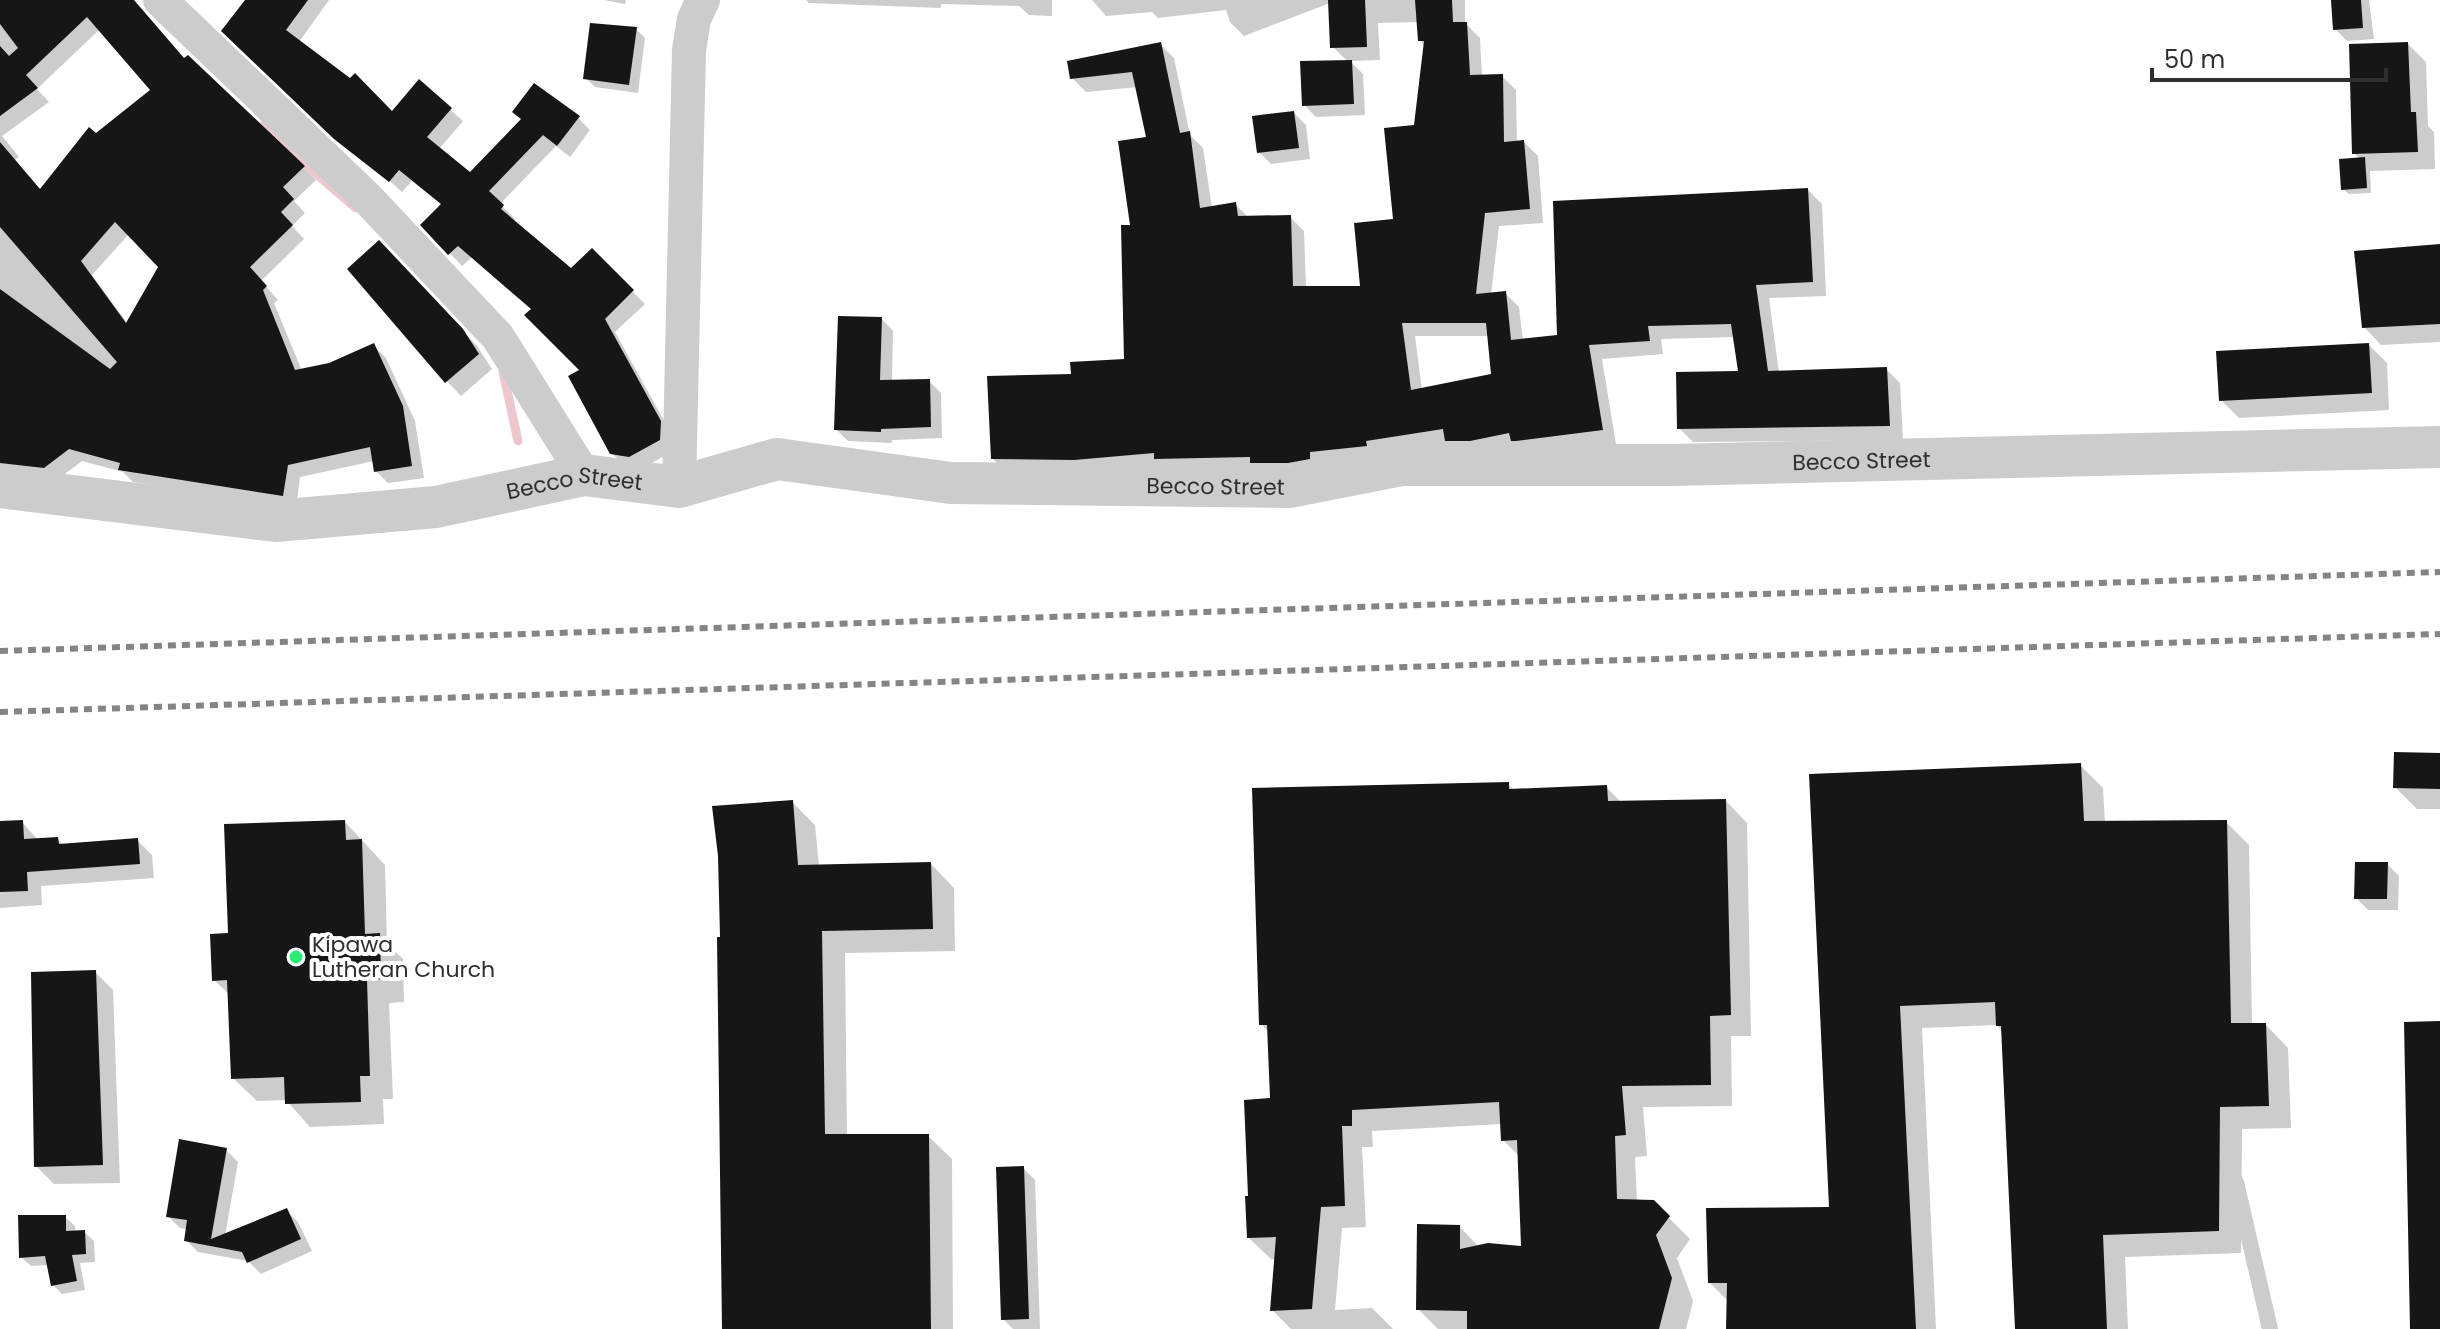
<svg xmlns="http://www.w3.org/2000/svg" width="2440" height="1329" viewBox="0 0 2440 1329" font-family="Poppins,sans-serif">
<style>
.shadow{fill:#0003;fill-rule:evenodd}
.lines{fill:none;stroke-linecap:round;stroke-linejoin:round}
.stream{stroke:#edc7ce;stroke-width:9}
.building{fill:#161616;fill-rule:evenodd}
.service{stroke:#ccc;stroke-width:16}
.minor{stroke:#ccc;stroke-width:34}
.tertiary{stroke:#ccc;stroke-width:42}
.rail{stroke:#848484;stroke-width:6;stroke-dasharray:8 6;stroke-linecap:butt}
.poi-dot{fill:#2aed72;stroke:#fff;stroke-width:3}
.labels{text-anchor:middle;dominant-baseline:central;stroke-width:8;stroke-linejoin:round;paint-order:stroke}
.street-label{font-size:22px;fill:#2f2f2f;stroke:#fff}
.poi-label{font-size:22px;fill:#2f2f2f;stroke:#fff;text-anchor:start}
</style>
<rect width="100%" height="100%" fill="#fff"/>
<g class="shadow">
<path d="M0,0H121L185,60L188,57L316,180L294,201L305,213L292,226L304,239L261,281L278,300L274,303L302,371L330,365L374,346L386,358L415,421L424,478L388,483L376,471L374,461L300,477L296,508L133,482L123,472L82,461L57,480L0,481ZM100,29L153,91L96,136L41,191L15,160L19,157L2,136L49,102L37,89ZM129,234L160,267L128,324L92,275Z"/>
<polygon points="248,0 329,0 299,42 392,113 419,82 463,121 439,149 471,175 523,120 578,118 590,130 570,157 556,146 500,204 515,219 512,221 571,271 592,251 645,304 615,332 672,435 672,452 642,468 624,466 612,453 582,371 533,310 472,257 462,266 423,225 442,205 412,181 402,192 236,43"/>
<polygon points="604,0 626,0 625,4"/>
<polygon points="806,0 1052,0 1052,16 1029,15 1019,6 941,4 941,8 809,3"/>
<polygon points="1092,0 1328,0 1330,3 1244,36 1230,22 1226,10 1158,18 1152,12 1106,16"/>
<path d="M1338,0H1465V23L1480,38L1482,76H1502L1516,90L1517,143L1524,142L1538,156L1543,223L1499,226L1491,295L1505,293L1519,307L1523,341L1559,337L1808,190L1822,204L1826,296L1769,298L1779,373L1886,369L1900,383L1903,440L1693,442L1679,428L1740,373L1735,337L1661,339L1663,354L1602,359L1616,444L1531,454H1461L1451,444L1323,465L1007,473L993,459L1073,376L1126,361L1132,227L1149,139L1138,87L1086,92L1072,78L1160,44L1174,58L1190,135L1203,148L1212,208L1236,205L1249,218L1290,217L1304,231L1306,288H1363L1396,221L1416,127L1425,46L1420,40L1419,22L1378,23L1380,60L1350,61L1363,74L1365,115L1316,117L1304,105L1348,62L1333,47ZM1415,336H1489L1493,375L1422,390Z"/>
<polygon points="2333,0 2369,0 2374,39 2347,41 2335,29"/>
<polygon points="636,29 645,38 638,93 595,87 586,78"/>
<polygon points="2408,44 2426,62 2428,126 2434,132 2435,169 2370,171 2371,193 2349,194 2343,189 2360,159 2354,153"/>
<polygon points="1294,113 1306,125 1310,159 1271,164 1259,152"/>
<polygon points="2440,246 2440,342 2381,345 2364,327"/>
<polygon points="393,257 477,346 492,369 461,396 447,381"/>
<polygon points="882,319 893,331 892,382 929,381 941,393 942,438 892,440 892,443 848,441 836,429"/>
<polygon points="2369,345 2387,363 2389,410 2239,418 2221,400"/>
<polygon points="2440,755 2440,809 2417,809 2395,787"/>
<polygon points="2080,765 2103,788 2105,823 2226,822 2249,845 2252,1025 2266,1025 2288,1048 2291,1128 2242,1129 2241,1253 2125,1257 2128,1329 2017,1329 2003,1031 1997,1025 1922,1028 1936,1329 1728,1329 1729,1302 1710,1283 1831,1209 1811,776"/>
<polygon points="1508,784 1515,791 1606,787 1622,803 1726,801 1747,823 1751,1036 1731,1036 1732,1106 1643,1107 1647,1156 1635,1157 1637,1202 1653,1202 1690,1239 1677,1258 1693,1301 1686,1329 1438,1329 1418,1309 1460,1227 1479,1247 1523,1248 1520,1157 1503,1140 1502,1124 1372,1131 1373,1147 1362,1147 1366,1227 1342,1228 1335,1310 1372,1308 1393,1329 1291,1329 1272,1310 1276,1259 1271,1259 1249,1238 1272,1100 1269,1032 1261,1024"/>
<polygon points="792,802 815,825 819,866 931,864 954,888 955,951 845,953 847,1136 928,1136 952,1159 953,1329 724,1329 722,939"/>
<polygon points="22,822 38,840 57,839 65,846 137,840 152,855 154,878 41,886 42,905 0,908 0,823"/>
<polygon points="345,822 385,865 387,944 403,959 404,1002 389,1003 393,1099 383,1099 384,1124 310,1127 286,1100 257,1101 233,1078 230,995 214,980 230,935"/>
<polygon points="2387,864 2399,876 2398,910 2368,910 2356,898"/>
<polygon points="95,972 113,990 120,1183 54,1184 36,1166"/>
<polygon points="226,1150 238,1162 225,1236 286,1210 298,1222 312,1251 261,1274 248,1261 198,1252 186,1240 187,1229 180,1228 168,1216"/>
<polygon points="1023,1168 1035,1180 1040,1329 1013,1329 1003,1319"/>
<polygon points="65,1217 75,1226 75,1232 84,1232 94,1241 95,1262 80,1263 85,1290 62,1294 53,1285 49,1265 31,1266 21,1257"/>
</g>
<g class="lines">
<g class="stream">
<polyline points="265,122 291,152 356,208"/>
<polyline points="503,372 518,441"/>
</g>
</g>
<g class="building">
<path d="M0,0H134L184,58L188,55L305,166L283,187L294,199L281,212L293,225L250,267L267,286L263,290L295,370L329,363L374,343L403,406L412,466L374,472L370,447L288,465L283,496L118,470L120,463L69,449L44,468L0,463V289L110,369L117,362L0,227V142L40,189L89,127L96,133L150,90L87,17L26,75L38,88L0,116V46L9,56L18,48L0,24ZM115,222L158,267L126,323L81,261Z"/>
<polygon points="245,0 308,0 286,30 350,78 355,73 392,111 419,79 452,108 427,137 470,172 521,119 512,112 534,83 580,116 557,146 543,135 489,191 504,205 501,209 571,268 592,248 634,290 605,319 661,421 660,440 629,457 610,454 568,376 579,370 524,315 531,309 458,246 448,255 420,225 441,204 399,170 389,182 334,139 221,31"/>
<polygon points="1328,0 1365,0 1367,47 1330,48"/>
<path d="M1415,0H1452L1453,22H1467L1470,75L1503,74L1504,142L1524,140L1530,209L1485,213L1476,294L1506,291L1511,340L1557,335L1553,201L1808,188L1813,282L1756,285L1768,371L1887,367L1890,426L1677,429L1676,372L1738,371L1731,324L1648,326L1650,341L1589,345L1603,430L1516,441H1511L1509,433L1470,441H1445L1443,429L1366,441L1367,446L1310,452V459L1288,463H1250V457L1154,459V453L1074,460L991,459L987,376L1071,374L1070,362L1124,359L1121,225H1130L1118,141L1146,137L1132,72L1070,79L1067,61L1161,42L1180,133L1190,131L1200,208L1236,202L1238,216L1291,215L1293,286H1360L1354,223L1393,219L1384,128L1414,125L1424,41H1418ZM1402,323H1486L1491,374L1411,390Z"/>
<polygon points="2331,0 2361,0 2363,28 2333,30"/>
<polygon points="590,23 637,27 629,85 583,79"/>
<polygon points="2408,42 2411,112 2416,112 2418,152 2352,154 2349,44"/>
<polygon points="1352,60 1354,104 1302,106 1300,61"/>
<polygon points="1294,111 1299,148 1257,153 1252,116"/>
<polygon points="2365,157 2367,188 2341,190 2339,159"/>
<polygon points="379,240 463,329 479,354 445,383 347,269"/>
<polygon points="2440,244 2440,324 2362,328 2354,251"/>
<polygon points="838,316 882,317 880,380 930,379 931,427 881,429 881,432 834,430"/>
<polygon points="2369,343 2372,393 2219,401 2216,351"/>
<polygon points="2394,752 2440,753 2440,789 2393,788"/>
<polygon points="2081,763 2084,821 2227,820 2231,1023 2266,1023 2269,1106 2220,1107 2219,1231 2103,1235 2107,1329 2015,1329 2001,1026 1996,1026 1995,1002 1900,1006 1916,1329 1726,1329 1727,1283 1708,1283 1706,1208 1829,1207 1809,774"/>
<polygon points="1509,782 1509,789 1607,785 1608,801 1726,799 1731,1015 1710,1016 1711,1085 1622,1086 1626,1135 1615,1136 1617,1199 1654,1200 1670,1216 1656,1235 1672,1278 1659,1329 1467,1329 1467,1311 1416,1310 1417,1224 1460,1225 1460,1249 1488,1243 1521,1246 1517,1140 1501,1141 1499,1102 1352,1110 1352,1126 1342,1126 1345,1206 1321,1207 1312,1309 1270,1311 1276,1237 1247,1238 1245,1196 1248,1196 1244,1100 1270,1098 1267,1025 1259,1025 1252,788"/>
<polygon points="793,800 798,865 931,862 933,929 822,931 825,1134 929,1134 931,1329 722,1329 717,937 720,937 718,856 712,806"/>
<polygon points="23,820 24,839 58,837 59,844 138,838 140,864 27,872 28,891 0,892 0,821"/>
<polygon points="345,820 346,840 362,839 365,934 380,933 381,979 367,980 370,1076 360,1076 361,1102 285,1104 284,1077 231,1079 227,980 212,981 210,934 228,933 224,824"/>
<polygon points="2355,862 2388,862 2387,899 2354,899"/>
<polygon points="96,970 103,1165 34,1167 31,972"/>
<polygon points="2440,1021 2440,1329 2410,1329 2404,1022"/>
<polygon points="179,1139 227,1148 211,1239 287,1208 301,1239 247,1263 242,1252 184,1241 187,1220 166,1217"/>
<polygon points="1024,1166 1029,1319 1001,1320 996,1167"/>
<polygon points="18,1215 66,1215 66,1231 85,1230 86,1254 72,1255 77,1281 51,1286 45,1256 19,1258"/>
</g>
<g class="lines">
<polyline class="service" points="2236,1182 2270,1329"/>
<g class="minor">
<polyline points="160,0 366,197 498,337 584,475"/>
<polyline points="679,487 689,50 694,19 703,0"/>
</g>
<path class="tertiary" id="s1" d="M0,487L275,521L436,507L584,475L679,487L777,459L951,483L1290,487L1402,465H1673L2440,447"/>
<g class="rail">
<polyline points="0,651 2440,572"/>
<polyline points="0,712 2440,634"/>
</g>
</g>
<circle class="poi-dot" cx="296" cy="957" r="8"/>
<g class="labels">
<g class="street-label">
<text stroke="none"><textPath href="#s1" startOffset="1876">Becco Street</textPath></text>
<text stroke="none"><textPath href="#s1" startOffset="1228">Becco Street</textPath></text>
<text stroke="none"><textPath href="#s1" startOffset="580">Becco Street</textPath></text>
</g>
<g class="poi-label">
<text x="312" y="944">Kipawa<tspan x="312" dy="25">Lutheran Church</tspan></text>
</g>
</g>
<path d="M2152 68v12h234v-12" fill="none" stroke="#2f2f2f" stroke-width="4"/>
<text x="2164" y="68" font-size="24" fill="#2f2f2f" stroke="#ffffff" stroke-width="6" paint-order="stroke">50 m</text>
</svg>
